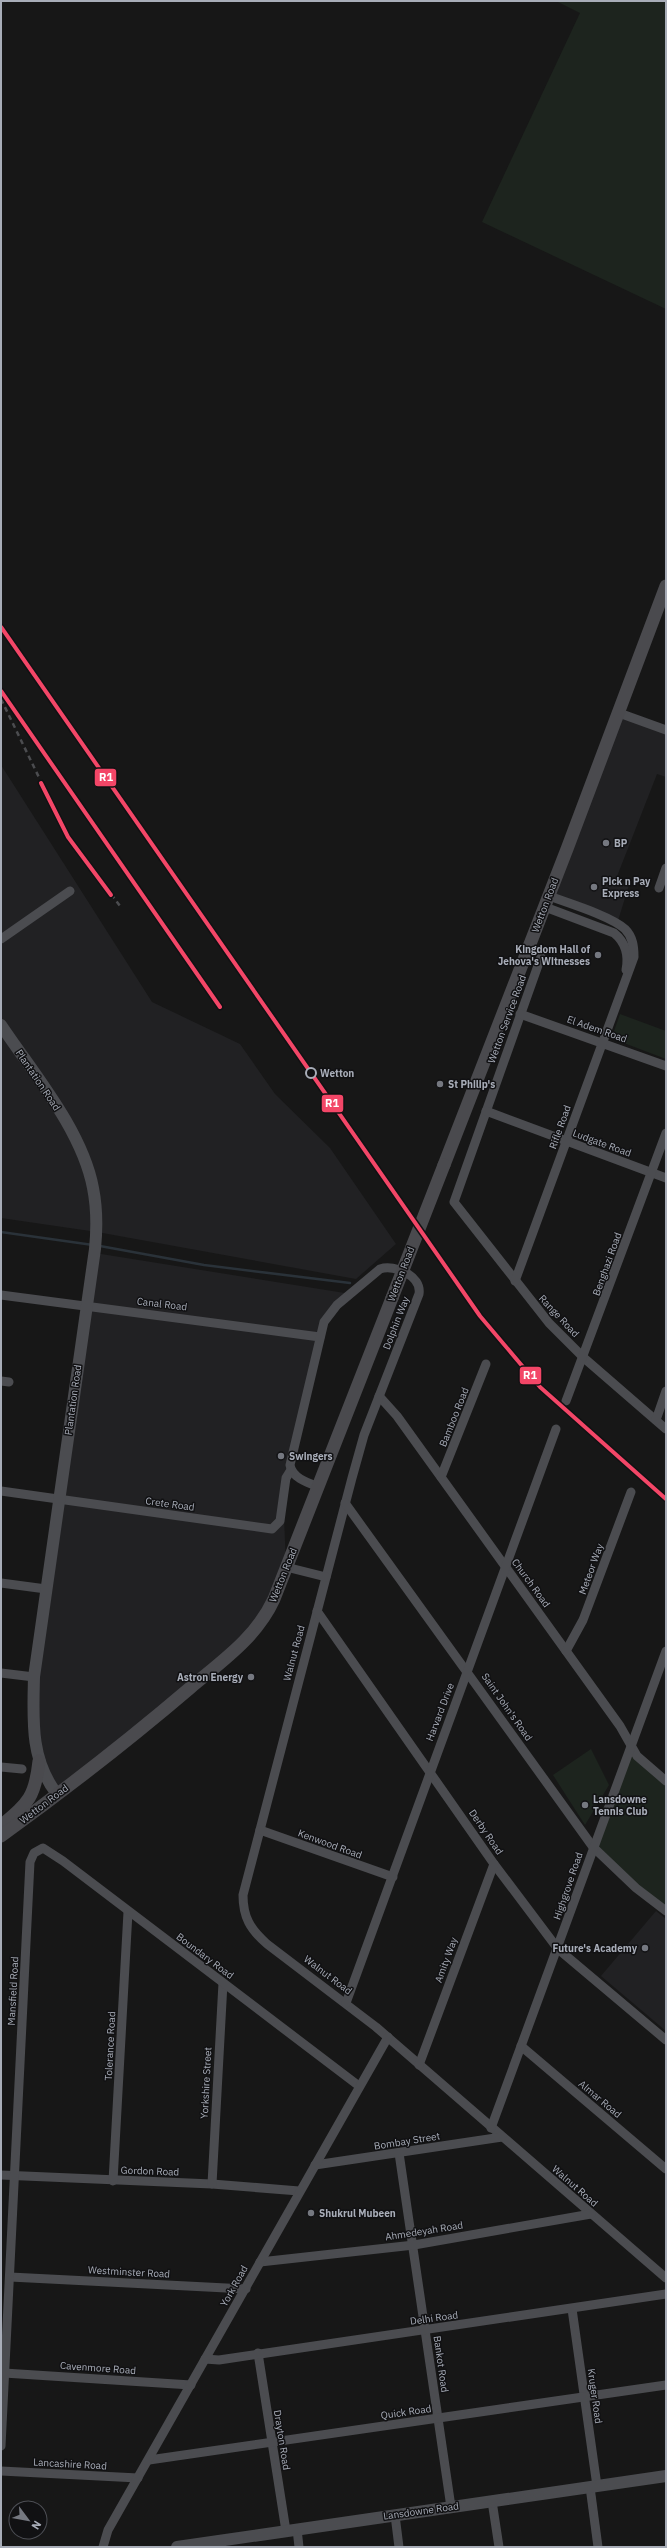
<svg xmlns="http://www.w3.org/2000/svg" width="667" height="2548" viewBox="0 0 667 2548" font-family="'IBM Plex Sans',sans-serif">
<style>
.built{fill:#212123}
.green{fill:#1d241e}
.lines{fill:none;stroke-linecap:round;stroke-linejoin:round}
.stream{stroke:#2a3239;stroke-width:2.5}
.minor{stroke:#4b4c50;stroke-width:9}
.tertiary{stroke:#4b4c50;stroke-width:12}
.secondary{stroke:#4a4a4e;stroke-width:13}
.rail{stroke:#4b4c4f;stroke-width:2.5;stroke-dasharray:5 4;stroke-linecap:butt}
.secondary-bridge{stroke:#4a4a4e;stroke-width:13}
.rail-1-casing{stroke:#111113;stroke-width:7}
.rail-1{stroke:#f34667;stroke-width:4}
.poi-dot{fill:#757880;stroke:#111113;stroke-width:1.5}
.stop-dot{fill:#111113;stroke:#a8adb8;stroke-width:2}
.labels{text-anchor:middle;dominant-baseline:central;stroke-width:3;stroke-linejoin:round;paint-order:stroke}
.poi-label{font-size:10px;font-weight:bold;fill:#a8adb8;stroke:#111113;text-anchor:start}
.street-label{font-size:10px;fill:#a8adb8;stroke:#111113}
.stop-label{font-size:10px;font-weight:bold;fill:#a8adb8;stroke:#111113;text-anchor:start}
.line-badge{stroke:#111113;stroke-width:1.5}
.badge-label{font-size:11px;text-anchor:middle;font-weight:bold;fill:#fff}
</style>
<rect width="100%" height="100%" fill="#171717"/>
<g class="built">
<polygon points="619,713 666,730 666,777 657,774 616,879 629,885 617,924 549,896"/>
<polygon points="1,765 152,1002 240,1044 275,1094 330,1148 396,1244 356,1279 97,1232 1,1218"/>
<polygon points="95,1253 351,1294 331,1312 294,1439 284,1516 286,1567 258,1627 57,1794 51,1785 33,1713"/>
<polygon points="656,1911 666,1919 666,2031 601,1976"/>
</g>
<g class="green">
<polygon points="556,1 666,1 666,309 482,222 580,13"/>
<polygon points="620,1014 666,1031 666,1059 616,1040 613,1034"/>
<polygon points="631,1748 666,1781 666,1914 591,1850"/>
<polygon points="591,1749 609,1785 585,1825 553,1775"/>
</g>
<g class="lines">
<g class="stream">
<polyline points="1,1232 93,1245"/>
<polyline points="100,1246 204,1265 350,1283"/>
</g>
<g class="minor">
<polyline points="619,713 666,730"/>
<polyline points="659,888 666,868"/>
<path d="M545,907L614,933C625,942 629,955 626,970"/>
<polyline points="1,939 70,891"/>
<polyline points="541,957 454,1202 549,1323 584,1358 666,1429"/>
<polyline points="520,1014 666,1066"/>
<polyline points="486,1111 666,1178"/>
<path d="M515,1281L634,957C634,947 633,937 625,929C611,916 568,903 549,896"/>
<polyline points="1,1295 320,1337"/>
<polyline points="1,1381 9,1382"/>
<polyline points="379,1396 397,1416 620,1726 637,1756 666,1781"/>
<polyline points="566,1401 666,1133"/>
<polyline points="656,1420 666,1391"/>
<polyline points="441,1477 486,1364"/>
<path d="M319,1487C308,1483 292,1478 290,1465L324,1322L337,1305L380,1269C395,1264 422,1276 419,1294L364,1435L352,1478L243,1895C243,1917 250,1929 267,1944L376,2027L666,2278"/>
<polyline points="1,1491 272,1529 280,1521 286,1478 291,1470"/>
<polyline points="345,1503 593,1847 636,1888 666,1911"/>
<polyline points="286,1567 326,1577"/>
<polyline points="1,1583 46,1589"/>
<polyline points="317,1611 494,1864 558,1949 666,2040"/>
<polyline points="566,1651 583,1620 631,1492"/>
<polyline points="1,1673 34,1677"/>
<polyline points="1,1767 22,1769"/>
<polyline points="260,1830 393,1877"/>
<polyline points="346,2003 556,1429"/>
<polyline points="521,2046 666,2169"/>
<polyline points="419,2065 494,1864"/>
<polyline points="491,2128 666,1651"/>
<polyline points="399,2153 451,2507"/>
<polyline points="315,2165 502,2137"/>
<polyline points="1,2175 212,2184 299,2191"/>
<polyline points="113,2181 128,1912"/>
<polyline points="212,2184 223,1983"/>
<polyline points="260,2262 414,2245 591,2214"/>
<polyline points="10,2277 246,2289"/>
<polyline points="572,2309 597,2486"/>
<polyline points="258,2353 286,2531"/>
<polyline points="205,2359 219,2360 666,2294"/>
<polyline points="4,2373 191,2385"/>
<polyline points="1,2446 30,1862 34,1853 43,1848 63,1861 359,2086"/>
<polyline points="149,2460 666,2385"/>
<polyline points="1,2471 138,2478"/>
<polyline points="590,2487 598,2547"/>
<polyline points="492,2501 499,2547"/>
<polyline points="395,2515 399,2547"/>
<polyline points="297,2529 299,2547"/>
<polyline points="103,2547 108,2530 388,2037"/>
</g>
<g class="tertiary">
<path d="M1,1025C33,1073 82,1130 93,1188C97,1208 97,1229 95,1249L34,1677C33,1719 30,1760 57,1794"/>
<polyline points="177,2547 666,2476"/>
</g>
<g class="secondary">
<polyline points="444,1165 567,849 666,586"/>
<path d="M1,1826C28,1803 35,1798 39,1761"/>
<path d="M1,1836C66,1789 129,1740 190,1688C222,1661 256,1638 274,1599L392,1298"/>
</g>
<g class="rail">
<polyline points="1,691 220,1007"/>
<polyline points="1,699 64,829 120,906"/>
</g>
<polyline class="secondary-bridge" points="392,1298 444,1165"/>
<defs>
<g id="rail-1">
<polyline points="1,627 480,1316 540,1387 666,1499"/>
<polyline points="1,691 220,1007"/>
<polyline points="41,783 68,837 111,895"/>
</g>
</defs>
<use href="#rail-1" class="rail-1-casing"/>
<use href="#rail-1" class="rail-1"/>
</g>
<g class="poi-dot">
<circle cx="606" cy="843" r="4"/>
<circle cx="594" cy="887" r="4"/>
<circle cx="598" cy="955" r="4"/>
<circle cx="440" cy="1084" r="4"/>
<circle cx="281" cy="1456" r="4"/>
<circle cx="251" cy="1677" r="4"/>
<circle cx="585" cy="1805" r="4"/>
<circle cx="645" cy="1948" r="4"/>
<circle cx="311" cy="2213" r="4"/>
</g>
<circle class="stop-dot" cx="311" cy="1073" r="5"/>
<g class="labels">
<g class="poi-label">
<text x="614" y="843">BP</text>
<text x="602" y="881">Pick n Pay<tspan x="602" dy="12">Express</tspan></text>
<text x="590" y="949" text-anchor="end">Kingdom Hall of<tspan x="590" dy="12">Jehova's Witnesses</tspan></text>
<text x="448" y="1084">St Philip's</text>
<text x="289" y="1456">Swingers</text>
<text x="243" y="1677" text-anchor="end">Astron Energy</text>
<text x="593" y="1799">Lansdowne<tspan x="593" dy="12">Tennis Club</tspan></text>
<text x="637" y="1948" text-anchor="end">Future's Academy</text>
<text x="319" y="2213">Shukrul Mubeen</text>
</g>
<g class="street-label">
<text transform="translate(545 905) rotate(-69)">Wetton Road</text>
<text transform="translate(507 1019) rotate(-70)">Wetton Service Road</text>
<text transform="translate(597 1029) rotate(19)">El Adem Road</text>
<text transform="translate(38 1080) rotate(56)">Plantation Road</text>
<text transform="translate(560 1127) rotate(-70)">Rifle Road</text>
<text transform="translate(602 1143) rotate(20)">Ludgate Road</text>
<text transform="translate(607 1264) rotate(-70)">Benghazi Road</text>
<text transform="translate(401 1274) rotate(-69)">Wetton Road</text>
<text transform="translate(162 1304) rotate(7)">Canal Road</text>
<text transform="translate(559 1316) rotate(47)">Range Road</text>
<text transform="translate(396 1323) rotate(-69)">Dolphin Way</text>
<text transform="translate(73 1400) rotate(-82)">Plantation Road</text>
<text transform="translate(454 1417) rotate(-68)">Bamboo Road</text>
<text transform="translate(170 1504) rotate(8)">Crete Road</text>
<text transform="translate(591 1569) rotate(-70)">Meteor Way</text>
<text transform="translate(283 1575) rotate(-68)">Wetton Road</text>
<text transform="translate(531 1583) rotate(54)">Church Road</text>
<text transform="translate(294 1653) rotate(-75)">Walnut Road</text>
<text transform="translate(507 1707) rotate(55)">Saint John's Road</text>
<text transform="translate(440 1712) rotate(-69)">Harvard Drive</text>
<text transform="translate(44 1804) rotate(-37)">Wetton Road</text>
<text transform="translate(486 1832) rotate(56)">Derby Road</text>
<text transform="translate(330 1844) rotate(20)">Kenwood Road</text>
<text transform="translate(568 1886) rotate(-71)">Highgrove Road</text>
<text transform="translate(205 1956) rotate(37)">Boundary Road</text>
<text transform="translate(446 1960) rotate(-70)">Amity Way</text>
<text transform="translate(328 1975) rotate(37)">Walnut Road</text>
<text transform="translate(13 1991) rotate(-87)">Mansfield Road</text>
<text transform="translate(110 2046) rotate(-87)">Tolerance Road</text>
<text transform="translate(206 2083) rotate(-87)">Yorkshire Street</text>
<text transform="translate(600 2099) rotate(40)">Almar Road</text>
<text transform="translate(407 2141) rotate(-9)">Bombay Street</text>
<text transform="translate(150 2171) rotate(2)">Gordon Road</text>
<text transform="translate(575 2186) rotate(41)">Walnut Road</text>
<text transform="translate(424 2231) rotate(-9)">Ahmedeyah Road</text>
<text transform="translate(129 2272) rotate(3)">Westminster Road</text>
<text transform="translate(234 2286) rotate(-61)">York Road</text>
<text transform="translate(434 2318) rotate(-8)">Delhi Road</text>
<text transform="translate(441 2364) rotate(82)">Bankot Road</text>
<text transform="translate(98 2368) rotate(4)">Cavenmore Road</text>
<text transform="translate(595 2396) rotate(82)">Kruger Road</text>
<text transform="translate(406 2412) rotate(-8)">Quick Road</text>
<text transform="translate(282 2440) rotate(81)">Drayton Road</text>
<text transform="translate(70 2464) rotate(3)">Lancashire Road</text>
<text transform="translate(421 2511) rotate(-8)">Lansdowne Road</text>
</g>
<g class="stop-label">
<text x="320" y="1073">Wetton</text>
</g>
</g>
<g class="line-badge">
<rect x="94" y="768" width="23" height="19" rx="4" fill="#f34667"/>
<rect x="321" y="1094" width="23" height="19" rx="4" fill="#f34667"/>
<rect x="519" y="1366" width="23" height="19" rx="4" fill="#f34667"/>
</g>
<g class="badge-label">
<text x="106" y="781">R1</text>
<text x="332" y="1107">R1</text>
<text x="530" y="1379">R1</text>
</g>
<rect width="667" height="2548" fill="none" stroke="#a8adb8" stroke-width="4"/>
<g transform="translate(28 2520) rotate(122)"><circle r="19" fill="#111113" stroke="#4d4f55"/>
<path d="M0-3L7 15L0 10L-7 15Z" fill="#757880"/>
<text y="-6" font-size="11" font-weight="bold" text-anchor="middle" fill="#a8adb8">N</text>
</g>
</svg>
